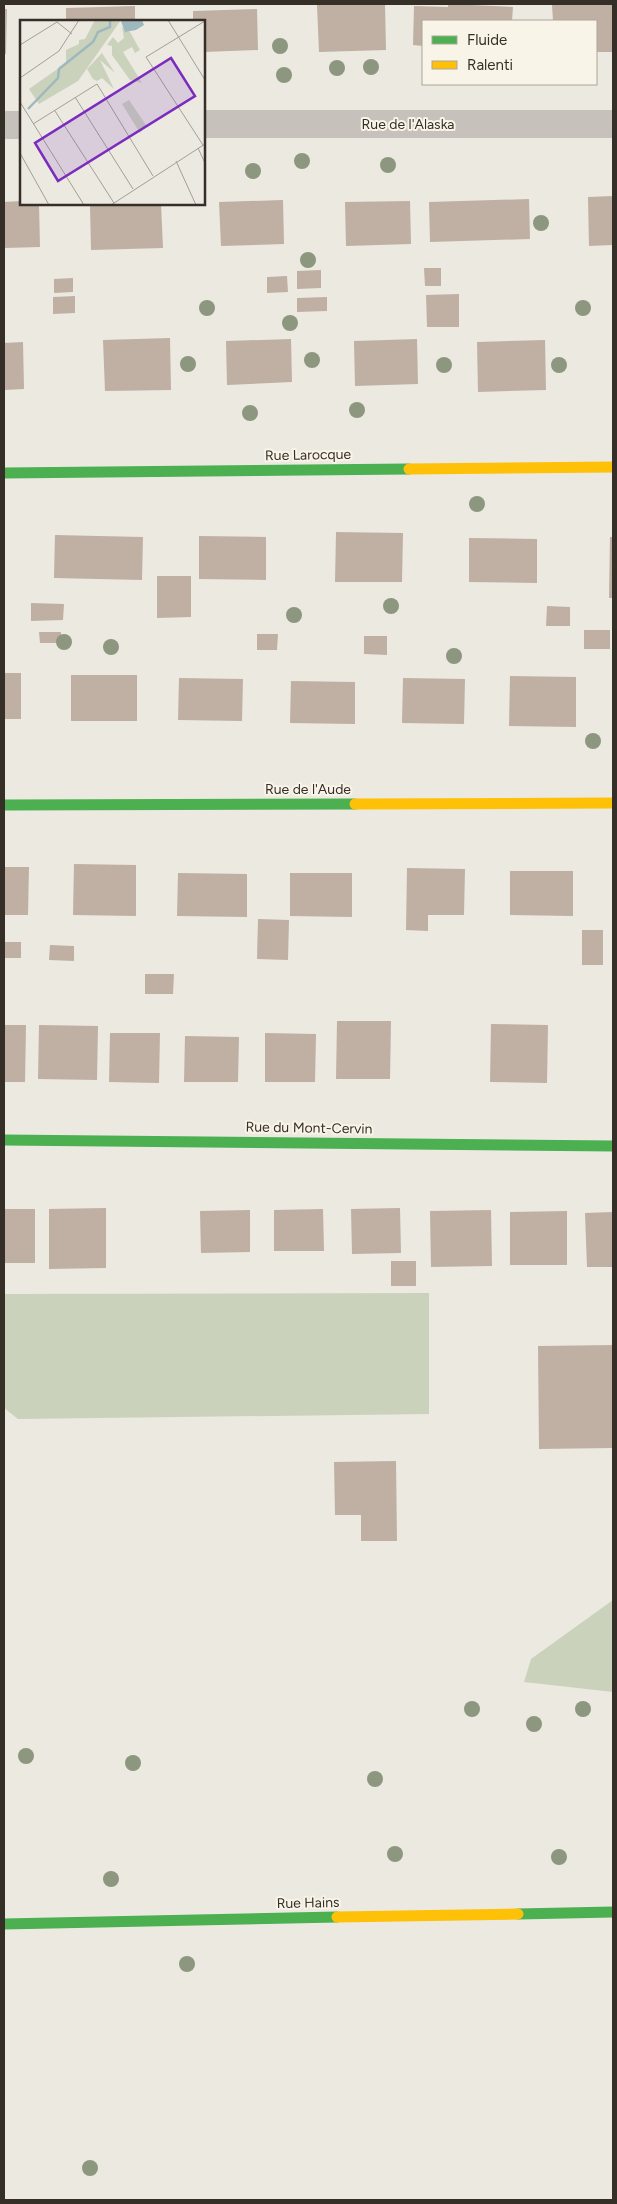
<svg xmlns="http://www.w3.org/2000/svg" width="617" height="2204" viewBox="0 0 617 2204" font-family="Figtree,sans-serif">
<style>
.green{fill:#cad2bc}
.building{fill:#bfb0a3}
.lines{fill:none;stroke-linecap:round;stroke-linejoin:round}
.street{stroke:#c6c1ba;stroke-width:28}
.fast{stroke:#4caf50;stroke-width:11}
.slow{stroke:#ffc107;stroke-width:11}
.tree{fill:#8d967e}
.labels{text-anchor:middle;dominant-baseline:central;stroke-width:4;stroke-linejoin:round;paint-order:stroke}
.street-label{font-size:14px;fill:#362f28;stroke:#f9f4e8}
.inset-river{fill:none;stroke:#9eb9bd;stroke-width:2.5}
.inset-road{fill:none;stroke:#a39f97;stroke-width:1}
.view{fill:#7b2cbf;fill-opacity:0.15;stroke:#7b2cbf;stroke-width:2.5}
.inset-edge{fill:none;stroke:#362f28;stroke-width:2.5}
</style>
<rect width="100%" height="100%" fill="#ece9e1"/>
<g class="green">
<polygon points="429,1293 429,1414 18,1419 4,1408 4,1294"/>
<polygon points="613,1600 613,1692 524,1682 531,1659"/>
</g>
<g class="building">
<polygon points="370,4 385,4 386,50 319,52 317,5"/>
<polygon points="448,4 513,7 512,21 423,21 423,46 413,45 414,6 448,7"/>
<polygon points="613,4 613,52 596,52 596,21 553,21 552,5"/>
<polygon points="135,6 135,21 66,21 66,8"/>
<polygon points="4,9 7,9 6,54 4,54"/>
<polygon points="257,9 258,50 204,52 204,21 193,21 193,11"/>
<polygon points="613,196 613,245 589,246 588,197"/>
<polygon points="529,199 530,239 430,242 429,202"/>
<polygon points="283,200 284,244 221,246 219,202"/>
<polygon points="21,201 21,204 39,204 40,247 4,248 4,202"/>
<polygon points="410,201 411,244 346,246 345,202"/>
<polygon points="161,204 163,248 91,250 90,206"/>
<polygon points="424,268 441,268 441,286 425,286"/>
<polygon points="321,270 321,288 297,289 297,271"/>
<polygon points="287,276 288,292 267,293 267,277"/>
<polygon points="73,278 73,292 54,293 54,279"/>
<polygon points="459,294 459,327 427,327 426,295"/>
<polygon points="75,296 75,313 53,314 53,297"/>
<polygon points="327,297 327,311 297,312 297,298"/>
<polygon points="170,338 171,390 105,391 103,340"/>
<polygon points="291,339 292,382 227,385 226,341"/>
<polygon points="417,339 418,384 355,386 354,341"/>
<polygon points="545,340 546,390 478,392 477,342"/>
<polygon points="23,342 24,389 4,390 4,343"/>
<polygon points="336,532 403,533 402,582 335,582"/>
<polygon points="55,535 143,537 142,580 54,578"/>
<polygon points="199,536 266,537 266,580 199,579"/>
<polygon points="610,537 613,537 613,598 609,598"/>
<polygon points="469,538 537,539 537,583 469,582"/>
<polygon points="157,576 191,576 191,617 157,618"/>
<polygon points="31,603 64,604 63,620 31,621"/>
<polygon points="547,606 570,607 570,626 546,626"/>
<rect x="584" y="630" width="26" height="19"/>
<polygon points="39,632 61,632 61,643 40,643"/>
<polygon points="257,634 278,634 277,650 257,650"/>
<polygon points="364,636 387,636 387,655 364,654"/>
<rect x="4" y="673" width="17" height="46"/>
<rect x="71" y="675" width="66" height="46"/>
<polygon points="510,676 576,677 576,727 509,726"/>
<polygon points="179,678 243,679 242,721 178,720"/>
<polygon points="403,678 465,679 464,724 402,723"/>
<polygon points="291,681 355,682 355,724 290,723"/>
<polygon points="74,864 136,865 136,916 73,915"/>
<polygon points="4,867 29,867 28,915 4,915"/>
<polygon points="407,868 465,869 464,915 428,915 428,931 406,930"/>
<polygon points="510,871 573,871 573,916 510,915"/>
<polygon points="178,873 247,874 247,917 177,916"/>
<polygon points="290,873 352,873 352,917 290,916"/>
<polygon points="258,919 289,920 288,960 257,959"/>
<rect x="582" y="930" width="21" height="35"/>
<rect x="4" y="942" width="17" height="16"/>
<polygon points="50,945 74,946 74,961 49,960"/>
<polygon points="145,974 174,974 173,994 145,994"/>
<polygon points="337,1021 391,1021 390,1079 336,1079"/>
<polygon points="491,1024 548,1025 547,1083 490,1082"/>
<polygon points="4,1025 26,1025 25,1082 4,1082"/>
<polygon points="39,1025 98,1026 97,1080 38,1079"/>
<polygon points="110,1033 160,1033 159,1083 109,1082"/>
<polygon points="265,1033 316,1034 315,1082 265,1082"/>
<polygon points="185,1036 239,1037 238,1082 184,1082"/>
<polygon points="106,1208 106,1268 49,1269 49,1209"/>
<polygon points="400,1208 401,1253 352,1254 351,1209"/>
<rect x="4" y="1209" width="31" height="54"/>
<polygon points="323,1209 324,1251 274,1251 274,1210"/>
<polygon points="250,1210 250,1252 201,1253 200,1211"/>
<polygon points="491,1210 492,1266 431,1267 430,1211"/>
<polygon points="567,1211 567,1265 510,1265 510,1212"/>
<polygon points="613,1212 613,1267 587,1267 585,1213"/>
<rect x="391" y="1261" width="25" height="25"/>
<polygon points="613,1345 613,1448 539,1449 538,1346"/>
<polygon points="396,1461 397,1541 361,1541 361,1515 335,1515 334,1462"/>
</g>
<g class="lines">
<g class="street">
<polyline points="204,124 613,124"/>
<polyline points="4,125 21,125"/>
</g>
<g class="fast">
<polyline points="4,473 409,469"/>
<polyline points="4,805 355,804"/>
<polyline points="4,1140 613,1146"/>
<polyline points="518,1914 613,1912"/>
<polyline points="4,1924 337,1917"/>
</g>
<g class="slow">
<polyline points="409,469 613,467"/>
<polyline points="355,804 613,803"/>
<polyline points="337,1917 518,1914"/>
</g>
</g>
<g class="tree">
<circle cx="280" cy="46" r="8"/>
<circle cx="371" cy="67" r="8"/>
<circle cx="337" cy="68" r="8"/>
<circle cx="284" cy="75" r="8"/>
<circle cx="302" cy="161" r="8"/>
<circle cx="388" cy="165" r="8"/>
<circle cx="253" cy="171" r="8"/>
<circle cx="541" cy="223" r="8"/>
<circle cx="308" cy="260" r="8"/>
<circle cx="207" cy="308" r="8"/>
<circle cx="583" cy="308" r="8"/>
<circle cx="290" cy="323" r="8"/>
<circle cx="312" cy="360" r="8"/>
<circle cx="188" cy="364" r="8"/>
<circle cx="444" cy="365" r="8"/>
<circle cx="559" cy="365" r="8"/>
<circle cx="357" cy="410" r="8"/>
<circle cx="250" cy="413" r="8"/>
<circle cx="477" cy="504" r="8"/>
<circle cx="391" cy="606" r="8"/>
<circle cx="294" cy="615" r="8"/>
<circle cx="64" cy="642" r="8"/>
<circle cx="111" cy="647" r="8"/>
<circle cx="454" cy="656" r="8"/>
<circle cx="593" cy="741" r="8"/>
<circle cx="472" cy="1709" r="8"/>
<circle cx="583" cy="1709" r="8"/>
<circle cx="534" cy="1724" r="8"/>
<circle cx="26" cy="1756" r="8"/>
<circle cx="133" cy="1763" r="8"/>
<circle cx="375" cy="1779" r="8"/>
<circle cx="395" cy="1854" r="8"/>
<circle cx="559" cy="1857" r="8"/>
<circle cx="111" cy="1879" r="8"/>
<circle cx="187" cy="1964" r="8"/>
<circle cx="90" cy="2168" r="8"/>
</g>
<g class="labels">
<g class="street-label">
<text x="408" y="124">Rue de l'Alaska</text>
<text transform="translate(308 455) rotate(-1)">Rue Larocque</text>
<text x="308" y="789">Rue de l'Aude</text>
<text transform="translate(309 1128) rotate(1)">Rue du Mont-Cervin</text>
<text transform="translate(308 1903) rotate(-1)">Rue Hains</text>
</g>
</g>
<g transform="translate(20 20)">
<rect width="185" height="185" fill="#ece9e1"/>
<path d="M75,0H101L58,61L19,84L9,69L46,43V30L59,24V20L65,19ZM102,7L110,12L120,30L115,33L112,27L103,32L122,63L110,60L92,35V26L87,25L93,17L98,23L104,18ZM82,33L95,53L80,40L94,69L82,58L77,61L73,59L67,49ZM109,80L126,105L120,113L102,84Z" fill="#cad2bc"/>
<path d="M122,0L124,5L116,10L105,12L101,1Z" fill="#9eb9bd"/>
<path class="inset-river" d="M8,89L38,58L39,49L73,22L78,12L90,7V0"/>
<path class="inset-road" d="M148,0L185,60M0,25L37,2L52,14M0,58L39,31L59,0M55,77L113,169M0,82L64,185M35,91L94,183M13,104L77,64L133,156M183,125L126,37L185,1M178,128L185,143M0,133L29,185M156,141L176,185M91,185L185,124"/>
<path class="view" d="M151,38L175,76L38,161L15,123Z"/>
<rect width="185" height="185" class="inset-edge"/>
</g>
<rect width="617" height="2204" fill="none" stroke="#362f28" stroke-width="10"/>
<rect x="422" y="20" width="175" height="65" fill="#f9f4e8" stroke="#aba59b"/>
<rect x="432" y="36" width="25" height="8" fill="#4caf50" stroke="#aba59b"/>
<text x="467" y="45" font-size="15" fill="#362f28">Fluide</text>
<rect x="432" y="61" width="25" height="8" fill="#ffc107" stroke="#aba59b"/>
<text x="467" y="70" font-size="15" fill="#362f28">Ralenti</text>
</svg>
